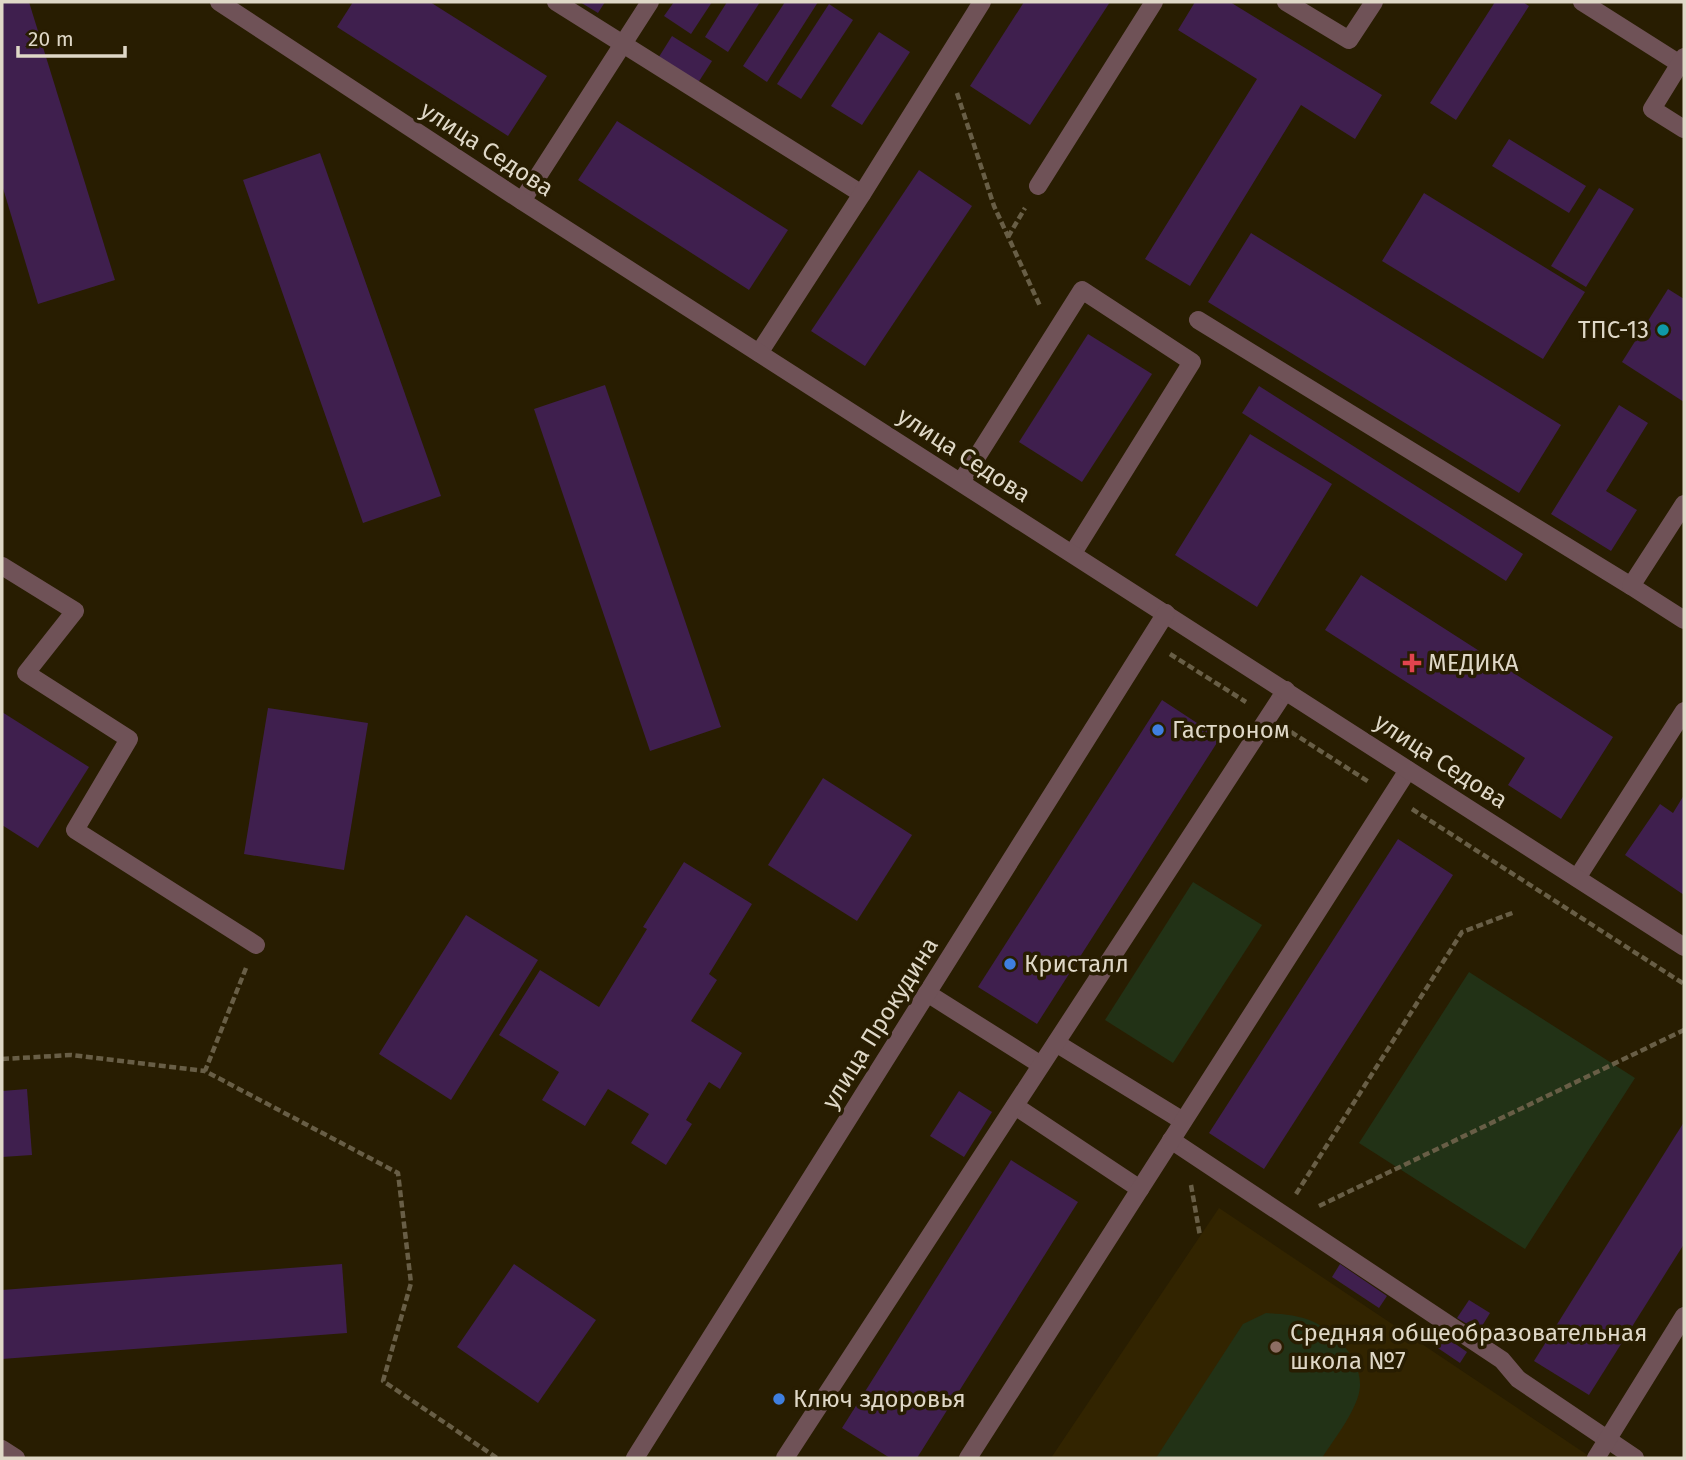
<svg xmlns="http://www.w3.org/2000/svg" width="1686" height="1460" viewBox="0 0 1686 1460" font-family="'Fira Sans',sans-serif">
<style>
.built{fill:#322400}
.green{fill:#223216}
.building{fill:#3f1f4e}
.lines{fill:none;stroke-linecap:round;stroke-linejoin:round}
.path{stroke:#685e46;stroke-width:4.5;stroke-dasharray:7 3.5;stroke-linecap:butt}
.lane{stroke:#6f5257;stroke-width:18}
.street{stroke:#6f5257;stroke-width:18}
.culture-dot{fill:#0f9aa8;stroke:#281d01;stroke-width:2.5}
.health-dot{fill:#e0444e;stroke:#281d01;stroke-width:2.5}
.shop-dot{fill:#3f7fe0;stroke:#281d01;stroke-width:2.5}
.education-dot{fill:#8d6e63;stroke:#281d01;stroke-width:2.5}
.labels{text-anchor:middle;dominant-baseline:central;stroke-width:7;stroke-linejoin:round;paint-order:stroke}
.street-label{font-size:24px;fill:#dfd8c7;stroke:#281d01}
.poi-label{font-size:24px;fill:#dfd8c7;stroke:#281d01;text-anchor:start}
</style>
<rect width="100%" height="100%" fill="#281d01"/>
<polygon class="built" points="1219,1208 1592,1458 1051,1458"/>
<g class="green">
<polygon points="1193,882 1262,925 1173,1063 1105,1020"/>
<polygon points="1469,972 1635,1078 1525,1249 1359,1143"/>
<path d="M1266,1313C1282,1314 1299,1315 1314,1322C1337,1334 1361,1359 1360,1386C1359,1408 1334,1439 1322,1458H1156L1243,1324Z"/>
</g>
<g class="building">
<polygon points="2,2 29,2 115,280 38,304 2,185"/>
<polygon points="353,2 430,2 547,76 508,136 337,27"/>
<polygon points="580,2 605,2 598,13"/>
<polygon points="674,2 712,2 691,34 664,16"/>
<polygon points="727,2 760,2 728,52 705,37"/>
<polygon points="785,2 818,2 767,82 743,66"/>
<polygon points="1024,2 1110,2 1030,125 970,86"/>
<polygon points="1195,2 1230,2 1382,95 1355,139 1301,105 1190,286 1145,259 1257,79 1178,30"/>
<polygon points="1495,2 1523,2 1529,6 1456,120 1430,103"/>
<polygon points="829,4 853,20 801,99 777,84"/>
<polygon points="879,32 910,52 862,125 831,106"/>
<polygon points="672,36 712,61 696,86 657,60"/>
<polygon points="617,121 788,230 749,290 578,180"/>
<polygon points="1509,139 1586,186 1569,213 1492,166"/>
<polygon points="320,153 441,496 363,523 243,180"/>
<polygon points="919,170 972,206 865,366 811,331"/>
<polygon points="1599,188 1634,209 1586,287 1551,266"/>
<polygon points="1424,193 1585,292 1543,359 1382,261"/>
<polygon points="1251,233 1561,425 1519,493 1208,302"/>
<polygon points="1668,289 1684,299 1684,402 1622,362"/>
<polygon points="1088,334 1152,374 1082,482 1019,442"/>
<polygon points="605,385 721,727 650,751 534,409"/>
<polygon points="1259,386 1523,554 1506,581 1242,413"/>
<polygon points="1619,405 1648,423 1606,491 1637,510 1611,551 1551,514"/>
<polygon points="1250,434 1332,484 1257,607 1175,555"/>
<polygon points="1361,575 1613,737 1561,819 1508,785 1525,758 1325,630"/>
<polygon points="1162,700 1220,738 1037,1024 978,987"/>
<polygon points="268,708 368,723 344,870 244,854"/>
<polygon points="2,712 89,767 38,848 2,825"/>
<polygon points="823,778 912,835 857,921 768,865"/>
<polygon points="1684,795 1684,895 1625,855 1660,804 1673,813"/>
<polygon points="1398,839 1453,875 1264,1169 1209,1133"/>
<polygon points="684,862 752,904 709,974 717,980 691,1021 742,1053 720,1089 709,1082 686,1120 692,1124 666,1165 631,1143 649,1114 608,1089 585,1126 542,1100 559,1072 499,1035 540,970 599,1007 647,929 643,927"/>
<polygon points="466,915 538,960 451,1100 379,1054"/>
<polygon points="27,1089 32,1155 2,1157 2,1091"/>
<polygon points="959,1091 992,1112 964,1157 930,1136"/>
<polygon points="1684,1122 1684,1244 1589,1395 1534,1361"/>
<polygon points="1011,1160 1078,1202 917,1458 890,1458 842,1428"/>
<polygon points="342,1264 347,1333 2,1359 2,1290"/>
<polygon points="514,1264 596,1320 538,1403 457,1347"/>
<polygon points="1340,1264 1387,1296 1379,1308 1332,1277"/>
<polygon points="1469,1300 1490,1313 1479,1331 1457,1318"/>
<polygon points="1431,1327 1467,1352 1460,1363 1423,1338"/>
<circle cx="779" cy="1399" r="7"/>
</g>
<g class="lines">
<g class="path">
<polyline points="957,93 994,206 1040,306"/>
<polyline points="1008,237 1025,208"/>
<polyline points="1170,654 1246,702"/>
<polyline points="1291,732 1369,782"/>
<polyline points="1412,809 1684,984"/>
<polyline points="246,968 205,1071 398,1173 411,1283 383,1381 497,1458"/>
<polyline points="2,1059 71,1055 205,1071"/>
<polyline points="1191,1185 1200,1236"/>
<polyline points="1296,1194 1462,932 1515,912"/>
<polyline points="1319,1206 1684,1030"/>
</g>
<g class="lane">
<polyline points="556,2 862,194"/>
<polyline points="1286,2 1349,40 1374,2"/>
<polyline points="1582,2 1680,64"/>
<polyline points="1684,57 1652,109 1684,129"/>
<polyline points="1038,186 1154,2"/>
<polyline points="522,201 650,2"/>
<polyline points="1198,320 1631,586"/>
<polyline points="759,353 862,194 982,2"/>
<polyline points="961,482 1082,290 1192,362 1073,553"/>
<polyline points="1684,504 1631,586 1684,620"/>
<polyline points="2,566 75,611 26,673 129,739 75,830 256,945"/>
<polyline points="1577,878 1684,711"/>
<polyline points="927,993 1041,1065"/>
<polyline points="1056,1043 1183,1121"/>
<polyline points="1015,1106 1140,1189"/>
<polyline points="1171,1140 1502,1360 1518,1379 1635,1458"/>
<polyline points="785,1458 1286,690"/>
<polyline points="968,1458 1408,770"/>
<polyline points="1596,1458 1684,1316"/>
</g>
<g class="street">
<polyline points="219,2 522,201 1684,947"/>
<polyline points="2,1449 16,1458"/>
<polyline points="635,1458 1166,613"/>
</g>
</g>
<circle class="culture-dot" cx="1663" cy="330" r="7"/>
<path class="health-dot" d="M1408.5 652.5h7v7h7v7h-7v7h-7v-7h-7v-7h7z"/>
<g class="shop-dot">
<circle cx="1158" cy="730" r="7"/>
<circle cx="1010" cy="964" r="7"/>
<circle cx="779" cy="1399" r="7"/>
</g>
<circle class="education-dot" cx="1276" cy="1347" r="7"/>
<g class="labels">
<g class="street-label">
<text transform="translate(487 149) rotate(33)">улица Седова</text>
<text transform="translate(964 455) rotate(33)">улица Седова</text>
<text transform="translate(1441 761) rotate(33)">улица Седова</text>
<text transform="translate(880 1023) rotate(-58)">улица Прокудина</text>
</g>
<g class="poi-label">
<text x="1649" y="330" text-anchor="end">ТПС-13</text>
<text x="1428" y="663">МЕДИКА</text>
<text x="1172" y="730">Гастроном</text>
<text x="1024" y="964">Кристалл</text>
<text x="1290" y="1333">Средняя общеобразовательная<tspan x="1290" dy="28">школа №7</tspan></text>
<text x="793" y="1399">Ключ здоровья</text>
</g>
</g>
<rect width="1686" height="1460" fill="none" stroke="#dfd8c7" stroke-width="7"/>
<path d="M18 46v10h107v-10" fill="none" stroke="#dfd8c7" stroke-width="3.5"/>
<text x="28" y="46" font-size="21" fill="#dfd8c7" stroke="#281d01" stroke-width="5" paint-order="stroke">20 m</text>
</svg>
